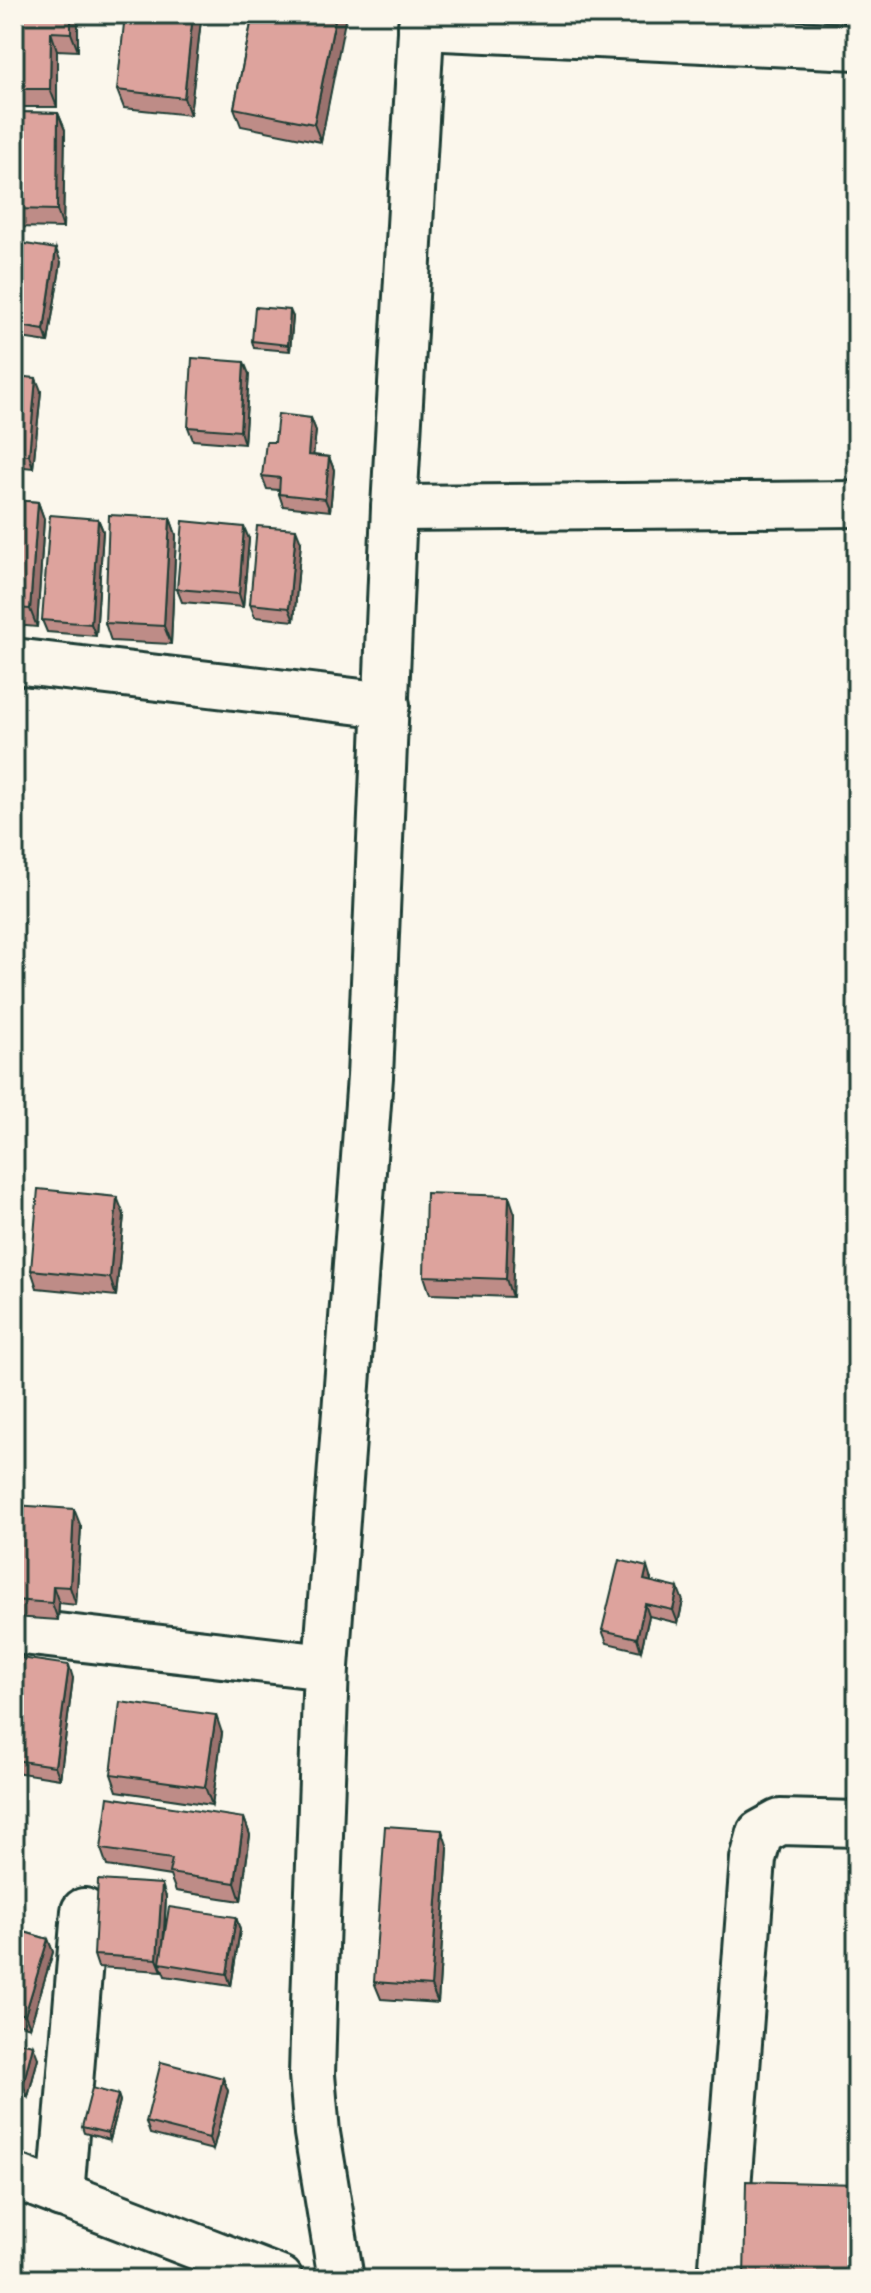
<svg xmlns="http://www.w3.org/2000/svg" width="871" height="2293" viewBox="0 0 871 2293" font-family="Kalam,sans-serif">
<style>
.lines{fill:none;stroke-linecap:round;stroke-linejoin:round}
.minor-casing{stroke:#1f3d34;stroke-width:50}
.tertiary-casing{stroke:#1f3d34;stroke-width:50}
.minor{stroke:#fbf7ec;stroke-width:44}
.tertiary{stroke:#fbf7ec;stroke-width:44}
.wall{fill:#be8c87;stroke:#1f3d34;stroke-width:2}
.shaded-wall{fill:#9b726e;stroke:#1f3d34;stroke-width:2}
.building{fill:#dda39d;stroke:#1f3d34;stroke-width:2}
</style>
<rect width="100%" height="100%" fill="#fbf7ec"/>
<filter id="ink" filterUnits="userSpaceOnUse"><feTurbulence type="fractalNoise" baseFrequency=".0125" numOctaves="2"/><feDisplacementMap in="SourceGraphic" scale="16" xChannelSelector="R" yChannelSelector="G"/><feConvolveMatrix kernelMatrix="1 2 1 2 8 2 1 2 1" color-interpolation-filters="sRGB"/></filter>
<g filter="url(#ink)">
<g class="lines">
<defs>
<g id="minor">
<polyline points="421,27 857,47"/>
<polyline points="394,508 857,504"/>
<polyline points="14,661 387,705"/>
<polyline points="14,1631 326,1667"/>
<polyline points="14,2176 280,2279"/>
<polyline points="61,2195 84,1911"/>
<polyline points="721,2279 753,1859 760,1833 780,1822 857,1824"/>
</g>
<polyline id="tertiary" points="341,2279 317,2133 312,2075 314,2003 326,1667 370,1077 394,508 422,14"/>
</defs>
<use href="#minor" class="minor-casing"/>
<use href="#tertiary" class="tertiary-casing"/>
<use href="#minor" class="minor"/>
<use href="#tertiary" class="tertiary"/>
</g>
<g class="wall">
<polygon points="14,14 78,14 78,51 57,50 57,107 14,107"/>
<polygon points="253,14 345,14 321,142 241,126 234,108"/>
<polygon points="201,20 190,115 124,108 117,90"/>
<polygon points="14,112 58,113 65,130 63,228 14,227"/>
<polygon points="14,242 61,262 48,342 14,337"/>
<polygon points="293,317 290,351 254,348 252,341"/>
<polygon points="249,374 244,444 193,440 188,427"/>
<polygon points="14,376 41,391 33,468 14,466"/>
<polygon points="311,418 316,431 313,455 329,457 334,470 330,511 283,506 279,494 279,490 267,489 262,476 275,442"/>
<polygon points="14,500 38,502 44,519 37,627 14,625"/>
<polygon points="170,518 176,535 171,644 111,641 105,623"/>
<polygon points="98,519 103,531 96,636 47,632 42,620"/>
<polygon points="249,539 243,607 182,602 177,589"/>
<polygon points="301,542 294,621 255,617 250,604"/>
<polygon points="515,1214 512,1297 430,1294 424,1276"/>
<polygon points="124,1215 116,1296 37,1288 31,1270"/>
<polygon points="14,1488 19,1506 81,1527 76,1605 59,1603 58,1620 14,1617"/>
<polygon points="651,1580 651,1582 683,1601 678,1623 649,1616 641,1651 607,1643 602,1630"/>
<polygon points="14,1657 73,1678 60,1779 14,1772"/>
<polygon points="222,1733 212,1805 117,1791 111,1774"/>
<polygon points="244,1818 250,1835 241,1901 176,1891 170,1876 107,1866 101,1849"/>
<polygon points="448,1848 438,2003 381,1999 374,1982"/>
<polygon points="166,1897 164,1942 236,1917 240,1930 231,1986 165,1976 162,1968 162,1971 98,1967 94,1955"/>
<polygon points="14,1929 48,1939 53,1952 30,2027 14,2022"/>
<polygon points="14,2041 38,2058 28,2097 14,2094"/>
<polygon points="223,2078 228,2091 213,2150 150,2134 146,2122"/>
<polygon points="118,2095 120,2101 110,2140 84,2133 82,2127"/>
</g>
<g class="shaded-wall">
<polygon points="71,14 78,14 78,51 71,33"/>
<polygon points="193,14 198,14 201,20 190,115 184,98"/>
<polygon points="336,14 345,14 346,16 321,142 314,124"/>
<polygon points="51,32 57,50 57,107 50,89"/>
<polygon points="58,113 65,130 63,228 57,210"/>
<polygon points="56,249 61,262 48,342 44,330"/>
<polygon points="290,310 293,317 290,351 288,345"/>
<polygon points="244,362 249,374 244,444 240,431"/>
<polygon points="36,378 41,391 33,468 29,455"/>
<polygon points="311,418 316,431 312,467 308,455"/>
<polygon points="329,457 334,470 330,511 325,499"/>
<polygon points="38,502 44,519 37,627 30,609"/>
<polygon points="170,518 176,535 171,644 164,626"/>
<polygon points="98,519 103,531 96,636 91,624"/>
<polygon points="244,527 249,539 243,607 239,594"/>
<polygon points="296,529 301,542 294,621 289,608"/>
<polygon points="509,1196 515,1214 512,1297 506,1279"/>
<polygon points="117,1197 124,1215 116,1296 110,1278"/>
<polygon points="14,1488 20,1504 19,1523 14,1510"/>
<polygon points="74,1509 81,1527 76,1605 70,1587"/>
<polygon points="647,1567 651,1580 649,1593 644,1580"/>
<polygon points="53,1586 59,1603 58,1620 52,1603"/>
<polygon points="678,1588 683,1601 678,1623 673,1610"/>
<polygon points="645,1604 649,1616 641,1651 637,1638"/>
<polygon points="69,1665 73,1678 60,1779 55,1766"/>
<polygon points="216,1715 222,1733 212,1805 205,1787"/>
<polygon points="244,1818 250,1835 241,1901 235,1883"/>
<polygon points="442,1830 448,1848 438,2003 431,1986"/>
<polygon points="162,1884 166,1897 162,1964 160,1963 162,1971 157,1959"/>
<polygon points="236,1917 240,1930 231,1986 227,1974"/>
<polygon points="48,1939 53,1952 30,2027 25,2015"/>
<polygon points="33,2045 38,2058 28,2097 23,2085"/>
<polygon points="223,2078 228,2091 213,2150 209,2138"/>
<polygon points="118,2095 120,2101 110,2140 108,2133"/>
</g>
<g class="building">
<polygon points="14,14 71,14 71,33 51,32 50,89 14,89"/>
<polygon points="125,14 193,14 184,98 117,90"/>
<polygon points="253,14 336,14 314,124 234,108"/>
<polygon points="14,112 58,113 57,210 14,209"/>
<polygon points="14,242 56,249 44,330 14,325"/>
<polygon points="255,307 290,310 288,345 252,341"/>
<polygon points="192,358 244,362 240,431 188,427"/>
<polygon points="14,376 36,378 29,455 14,454"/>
<polygon points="278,414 311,418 308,455 329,457 325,499 279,494 280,478 262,476 266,442 275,442"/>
<polygon points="14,500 38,502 30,609 14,608"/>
<polygon points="50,515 98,519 91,624 42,620"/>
<polygon points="109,515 170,518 164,626 105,623"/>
<polygon points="183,521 244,527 239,594 177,589"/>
<polygon points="257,526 296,529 289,608 250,604"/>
<polygon points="38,1189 117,1197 110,1278 31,1270"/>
<polygon points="426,1193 509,1196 506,1279 424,1276"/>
<polygon points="14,1505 74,1509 70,1587 53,1586 52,1603 14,1600"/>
<polygon points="619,1560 647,1567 644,1580 678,1588 673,1610 645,1604 637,1638 602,1630"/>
<polygon points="14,1657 69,1665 55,1766 14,1760"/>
<polygon points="120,1702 216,1715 205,1787 111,1774"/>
<polygon points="108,1797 244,1818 235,1883 169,1873 172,1859 101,1849"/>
<polygon points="385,1826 442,1830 431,1986 374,1982"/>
<polygon points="98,1880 162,1884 157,1959 94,1955"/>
<polygon points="169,1907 236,1917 227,1974 160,1963"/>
<polygon points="14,1929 48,1939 25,2015 14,2011"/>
<polygon points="14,2041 33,2045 23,2085 14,2083"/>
<polygon points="161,2062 223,2078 209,2138 146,2122"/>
<polygon points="92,2088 118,2095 108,2133 82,2127"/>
<polygon points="746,2181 857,2184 857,2279 744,2279"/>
</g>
</g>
<rect width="871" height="2293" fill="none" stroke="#fbf7ec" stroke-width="48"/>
<rect x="24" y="24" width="823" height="2245" fill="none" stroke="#1f3d34" stroke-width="3" filter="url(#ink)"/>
</svg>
